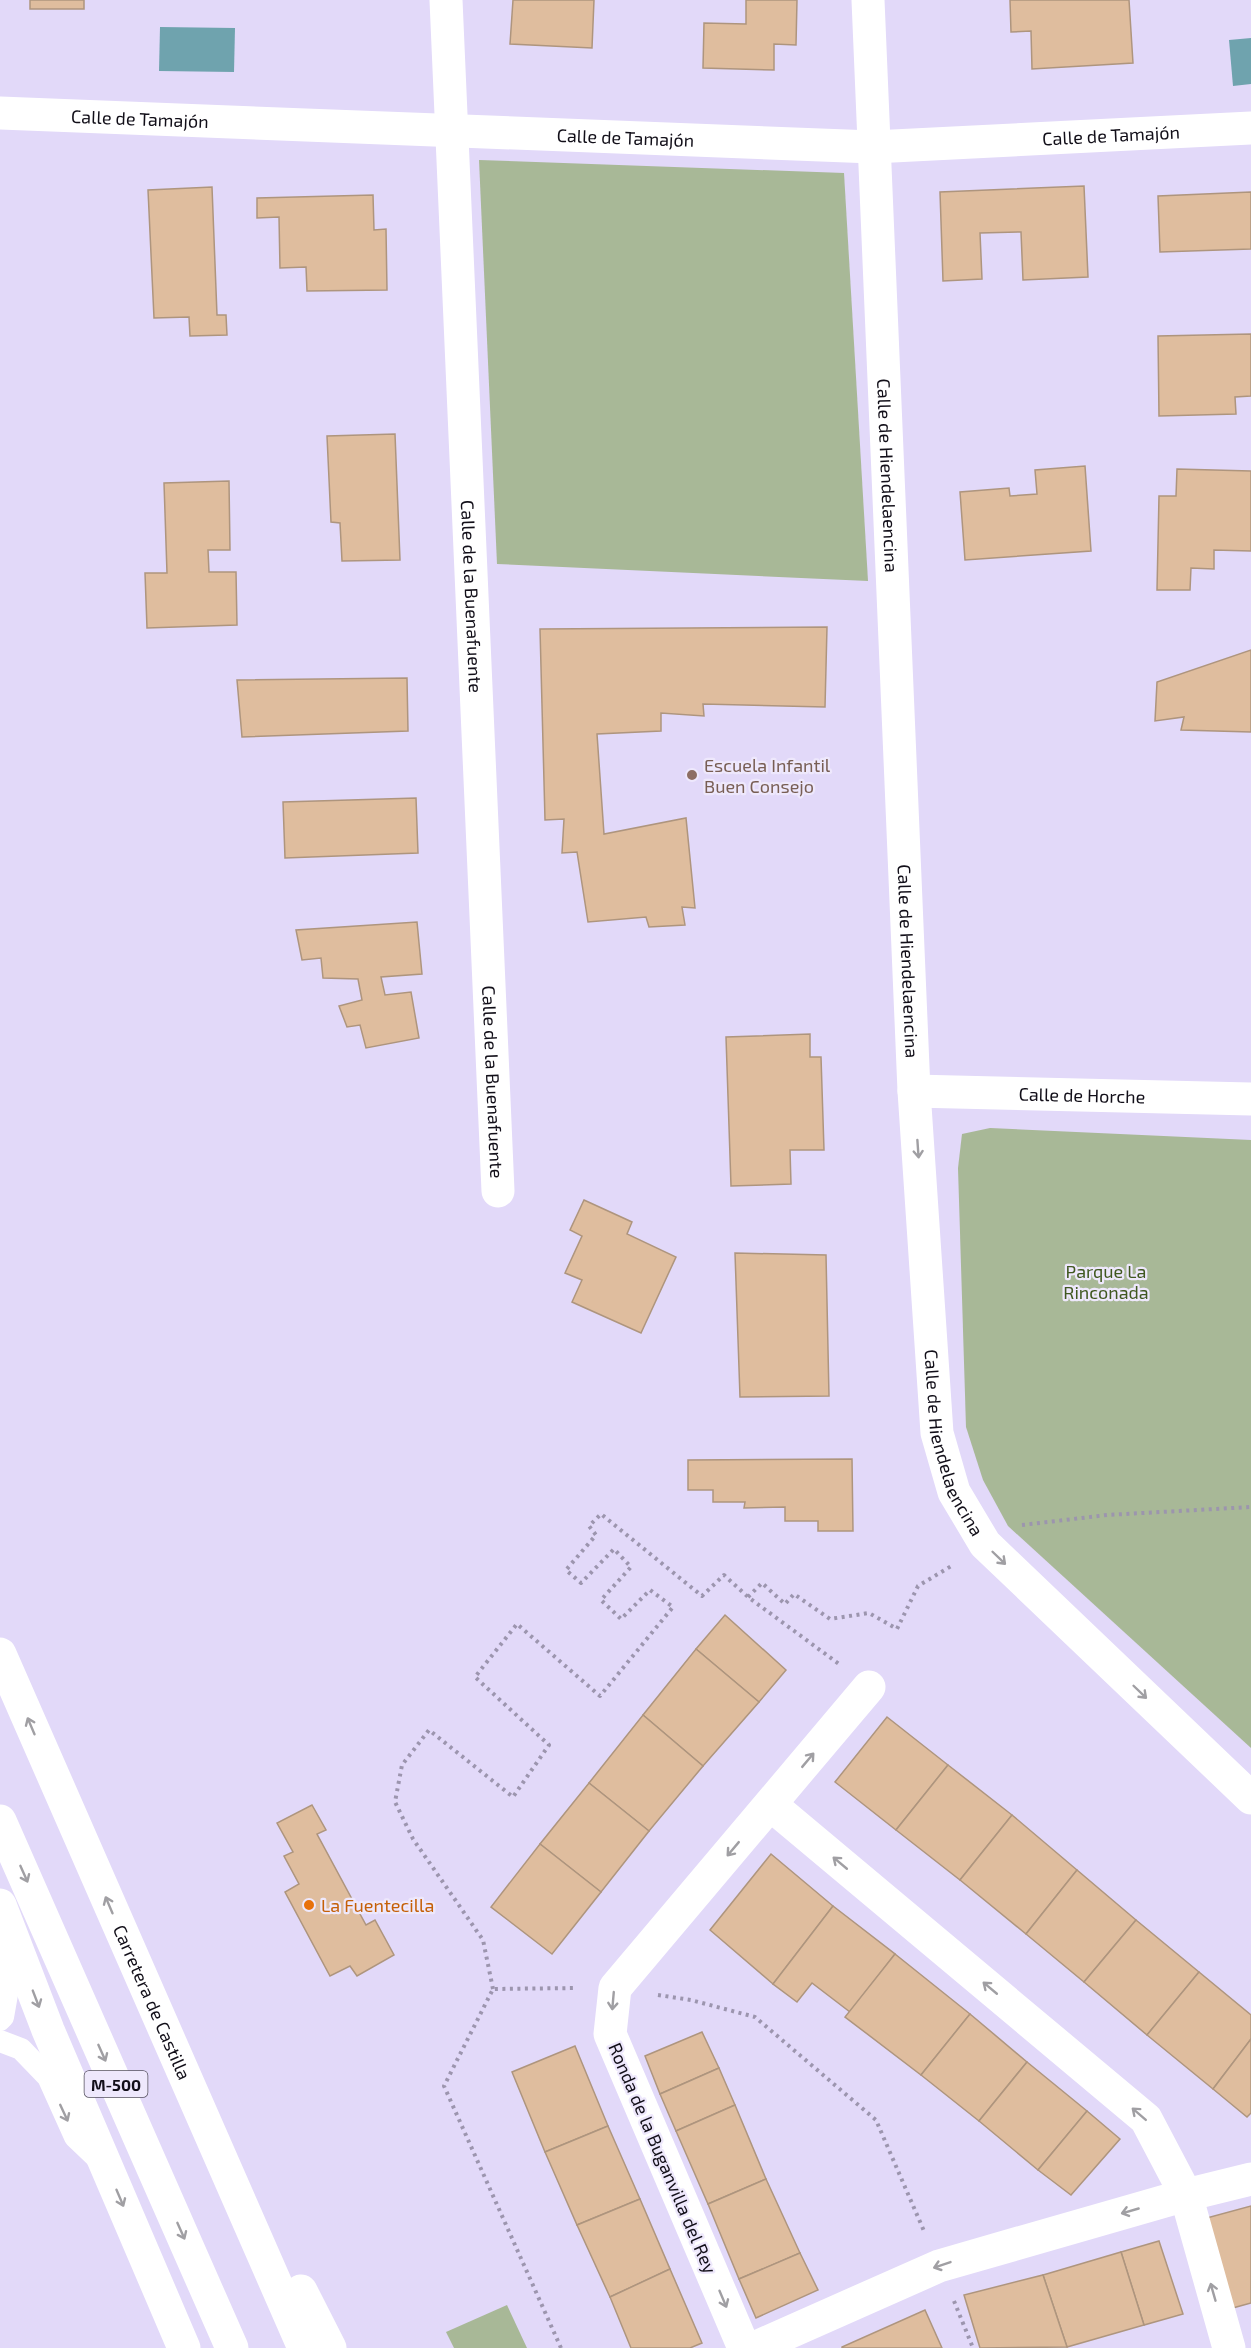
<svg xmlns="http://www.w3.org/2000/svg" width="1251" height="2348" viewBox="0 0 1251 2348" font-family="'Exo 2',sans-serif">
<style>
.green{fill:#a8b897}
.water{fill:#6fa3ae}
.building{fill:#dfbd9e;stroke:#ae957e;stroke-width:1.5}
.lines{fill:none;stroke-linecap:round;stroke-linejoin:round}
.path{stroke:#9c95ae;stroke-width:4;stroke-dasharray:3 4.5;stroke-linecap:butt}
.lane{stroke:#fff;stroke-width:22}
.street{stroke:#fff;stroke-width:33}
.highway{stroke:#fff;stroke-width:33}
.oneway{stroke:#a09fa3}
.education-dot{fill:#8d6e63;stroke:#eee8fc;stroke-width:2}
.food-dot{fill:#e8710a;stroke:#eee8fc;stroke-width:2}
.labels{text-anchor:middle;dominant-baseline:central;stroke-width:4.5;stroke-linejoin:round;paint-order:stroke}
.shield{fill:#eee8fc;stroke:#54505d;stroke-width:1.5}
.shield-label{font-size:16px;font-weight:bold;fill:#120f19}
.street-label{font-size:18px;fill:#120f19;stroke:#eee8fc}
.education-label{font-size:18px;fill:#785e54;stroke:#eee8fc;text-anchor:start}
.park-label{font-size:18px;fill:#405820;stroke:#eee8fc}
.food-label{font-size:18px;fill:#c56008;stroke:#eee8fc;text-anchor:start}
</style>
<rect width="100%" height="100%" fill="#e2d9f9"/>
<g class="green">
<polygon points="479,160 844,173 868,581 497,564"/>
<polygon points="990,1128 1251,1140 1251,1748 1008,1526 983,1480 966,1427 958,1168 962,1134"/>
<polygon points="507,2305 527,2348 454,2348 446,2332"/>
</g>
<g class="water">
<polygon points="160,27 235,28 234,72 159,71"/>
<polygon points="1251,38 1251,84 1233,86 1229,40"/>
</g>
<g class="building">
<rect x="30" y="0" width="54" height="9"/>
<polygon points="513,0 594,0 592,48 510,44"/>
<polygon points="746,0 797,0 796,45 774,44 774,70 703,68 704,23 746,24"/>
<polygon points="1010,0 1129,0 1133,63 1032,69 1031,31 1011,32"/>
<polygon points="1084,186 1088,277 1023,280 1021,232 980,233 982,279 943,281 940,192"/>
<polygon points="212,187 217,315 226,315 227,335 190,336 189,317 154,318 148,190"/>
<polygon points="1251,192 1251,249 1160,252 1158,196"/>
<polygon points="373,195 374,230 386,229 387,290 307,291 306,267 280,268 279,217 257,218 257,198"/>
<polygon points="1251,334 1251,396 1235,397 1236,414 1159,416 1158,336"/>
<polygon points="395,434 400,560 342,561 340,523 331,522 327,436"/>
<polygon points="1085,466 1091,551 965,560 960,492 1009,488 1010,496 1037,494 1035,470"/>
<polygon points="1177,469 1251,471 1251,551 1214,550 1214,569 1191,568 1190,590 1157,590 1159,496 1176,496"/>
<polygon points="229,481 230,550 208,550 209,572 236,572 237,625 147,628 145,573 167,573 164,483"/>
<polygon points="827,627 825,707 703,704 704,716 661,713 661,731 597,734 604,834 686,818 695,908 682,907 685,925 649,927 646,917 588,922 577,852 562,853 564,819 545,820 540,629"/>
<polygon points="1251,650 1251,732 1181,730 1184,717 1155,721 1157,682"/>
<polygon points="407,678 408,731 242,737 237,680"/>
<polygon points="416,798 418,853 285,858 283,802"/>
<polygon points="417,922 422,974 381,977 385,995 411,992 419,1038 366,1048 360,1025 347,1027 339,1006 362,1000 358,979 323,978 321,958 302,960 296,930"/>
<polygon points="810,1034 810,1057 821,1057 824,1150 790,1150 791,1184 731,1186 726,1037"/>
<polygon points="584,1200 632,1222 627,1234 676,1257 641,1333 572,1302 582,1280 565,1273 582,1236 570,1230"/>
<polygon points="735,1253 826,1255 829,1396 740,1397"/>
<polygon points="852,1459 853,1531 818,1531 818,1521 785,1521 785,1507 744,1508 745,1502 713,1502 713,1490 688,1490 688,1460"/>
<polygon points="725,1615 786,1670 759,1702 696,1649"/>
<polygon points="696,1649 759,1702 703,1766 643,1715"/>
<polygon points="643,1715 703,1766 649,1831 589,1783"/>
<polygon points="887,1717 948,1765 896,1830 835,1782"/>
<polygon points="948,1765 1012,1815 960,1880 896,1830"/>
<polygon points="589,1783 649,1831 601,1892 540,1844"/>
<polygon points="312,1805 326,1830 317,1834 366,1925 375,1920 394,1955 357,1976 350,1966 330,1976 285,1892 299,1884 284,1856 293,1852 277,1823"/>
<polygon points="1012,1815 1077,1870 1026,1934 960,1880"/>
<polygon points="540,1844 601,1892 552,1954 491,1907"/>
<polygon points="771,1854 833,1906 773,1984 710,1930"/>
<polygon points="1077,1870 1136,1920 1084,1982 1026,1934"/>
<polygon points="833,1906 895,1954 850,2012 812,1983 797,2002 773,1984"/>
<polygon points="1136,1920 1199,1972 1147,2035 1084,1982"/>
<polygon points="895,1954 970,2014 921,2075 845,2017"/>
<polygon points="1199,1972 1251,2015 1251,2039 1213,2089 1147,2035"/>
<polygon points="970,2014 1027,2062 979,2121 921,2075"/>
<polygon points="702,2032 719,2068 660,2094 645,2056"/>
<polygon points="1251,2039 1251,2113 1247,2117 1213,2089"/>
<polygon points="575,2046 608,2126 545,2152 512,2072"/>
<polygon points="1027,2062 1087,2111 1038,2170 979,2121"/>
<polygon points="719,2068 735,2105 676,2131 660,2094"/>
<polygon points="735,2105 766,2179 708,2204 676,2131"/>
<polygon points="1087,2111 1120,2139 1071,2195 1038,2170"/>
<polygon points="608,2126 640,2199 577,2225 545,2152"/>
<polygon points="766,2179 800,2253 739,2279 708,2204"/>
<polygon points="640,2199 670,2269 610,2297 577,2225"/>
<polygon points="1251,2206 1251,2303 1229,2309 1203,2219"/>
<polygon points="1159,2241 1183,2314 1144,2325 1121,2252"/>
<polygon points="1121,2252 1144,2325 1067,2347 1043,2275"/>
<polygon points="800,2253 818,2290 756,2318 739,2279"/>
<polygon points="670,2269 702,2343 690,2348 631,2348 610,2297"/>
<polygon points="1043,2275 1067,2347 980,2348 964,2295"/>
<polygon points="925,2310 942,2348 842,2348 842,2347"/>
</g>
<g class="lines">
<g class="path">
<polyline points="1022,1525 1107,1515 1251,1507"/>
<polyline points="748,1597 762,1583 785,1604 794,1594 830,1619 869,1613 897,1629 918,1586 953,1565"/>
<polyline points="493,1989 483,1940 413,1839 395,1802 402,1765 429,1730 513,1797 549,1745 475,1677 517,1624 600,1696 673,1607 650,1590 621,1619 601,1600 631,1567 614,1549 581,1583 566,1570 596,1535 589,1526 601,1514 702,1596 724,1575 748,1597 839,1664"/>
<polyline points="658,1995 691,2000 755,2017 876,2120 924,2231"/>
<polyline points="954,2301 973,2348"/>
<polyline points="561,2348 444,2086 493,1989 576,1988"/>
</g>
<g class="lane">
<polyline points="0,2020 3,2017 10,1977 4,1945"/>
<polyline points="0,2041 21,2049 48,2077 75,2137 97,2158"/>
</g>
<g class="street">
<path id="s1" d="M446,0L498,1191"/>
<path id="s2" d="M868,0L914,1091L937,1433L954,1492L985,1544L1251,1798"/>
<path id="s3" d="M0,113L873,147L1251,128"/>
<path id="s4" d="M914,1091L1251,1099"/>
<polyline points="771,1805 1146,2119 1186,2195 1229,2348"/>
<polyline points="744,2348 610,2034 615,1988 869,1687"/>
<polyline points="754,2348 939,2266 1186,2195 1251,2179"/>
</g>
<g class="highway">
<path id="s5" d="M0,1654L304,2348"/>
<polyline points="0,1821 232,2348"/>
<polyline points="0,1905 48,2030 184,2348"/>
<polyline points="301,2291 330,2348"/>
</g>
</g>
<defs><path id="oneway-shaft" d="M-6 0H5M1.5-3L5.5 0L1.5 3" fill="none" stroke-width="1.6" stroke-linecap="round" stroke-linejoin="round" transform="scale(1.5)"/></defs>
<g class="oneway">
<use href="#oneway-shaft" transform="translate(918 1149) rotate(86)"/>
<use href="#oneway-shaft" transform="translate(999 1558) rotate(44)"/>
<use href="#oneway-shaft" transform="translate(1140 1692) rotate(44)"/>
<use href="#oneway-shaft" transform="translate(31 1726) rotate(-113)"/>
<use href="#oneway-shaft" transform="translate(808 1760) rotate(-50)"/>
<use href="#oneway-shaft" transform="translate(733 1849) rotate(130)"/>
<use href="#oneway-shaft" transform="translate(840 1863) rotate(-140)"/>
<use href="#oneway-shaft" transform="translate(24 1874) rotate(66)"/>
<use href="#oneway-shaft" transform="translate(109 1905) rotate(-113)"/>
<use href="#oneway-shaft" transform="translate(990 1988) rotate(-140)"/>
<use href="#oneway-shaft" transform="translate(36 1999) rotate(69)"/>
<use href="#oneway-shaft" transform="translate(613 2001) rotate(95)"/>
<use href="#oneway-shaft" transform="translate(102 2053) rotate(66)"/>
<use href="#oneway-shaft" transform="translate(64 2113) rotate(65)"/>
<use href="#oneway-shaft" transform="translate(1139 2114) rotate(-139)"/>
<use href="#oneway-shaft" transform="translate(120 2198) rotate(67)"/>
<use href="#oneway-shaft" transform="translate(1130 2211) rotate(164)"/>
<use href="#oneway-shaft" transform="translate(181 2231) rotate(66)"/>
<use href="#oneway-shaft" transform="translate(942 2265) rotate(161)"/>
<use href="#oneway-shaft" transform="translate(1213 2292) rotate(-106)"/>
<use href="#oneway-shaft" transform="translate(723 2299) rotate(67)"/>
</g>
<circle class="education-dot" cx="692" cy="775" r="6"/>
<circle class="food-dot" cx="309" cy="1905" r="6"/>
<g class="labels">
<rect class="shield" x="84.5" y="2071" width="63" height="26" rx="4.5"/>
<g class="shield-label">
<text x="116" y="2084">M-500</text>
</g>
<g class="street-label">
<text stroke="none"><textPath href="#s3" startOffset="140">Calle de Tamajón</textPath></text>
<text stroke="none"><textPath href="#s3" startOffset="1112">Calle de Tamajón</textPath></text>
<text stroke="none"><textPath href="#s3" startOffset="626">Calle de Tamajón</textPath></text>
<text stroke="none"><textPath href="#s2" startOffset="476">Calle de Hiendelaencina</textPath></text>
<text stroke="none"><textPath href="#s1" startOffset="597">Calle de la Buenafuente</textPath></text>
<text stroke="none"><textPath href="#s2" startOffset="962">Calle de Hiendelaencina</textPath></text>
<text stroke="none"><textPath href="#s1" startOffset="1083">Calle de la Buenafuente</textPath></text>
<text stroke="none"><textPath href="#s4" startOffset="168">Calle de Horche</textPath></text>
<text stroke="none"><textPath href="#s2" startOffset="1448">Calle de Hiendelaencina</textPath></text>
<text stroke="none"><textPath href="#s5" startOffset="380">Carretera de Castilla</textPath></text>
<text transform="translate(663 2158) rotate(67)">Ronda de la Buganvilla del Rey</text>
</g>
<g class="education-label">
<text x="704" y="765">Escuela Infantil<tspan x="704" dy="21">Buen Consejo</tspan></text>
</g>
<g class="park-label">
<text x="1106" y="1271">Parque La<tspan x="1106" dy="21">Rinconada</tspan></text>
</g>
<g class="food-label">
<text x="321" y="1905">La Fuentecilla</text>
</g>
</g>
</svg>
